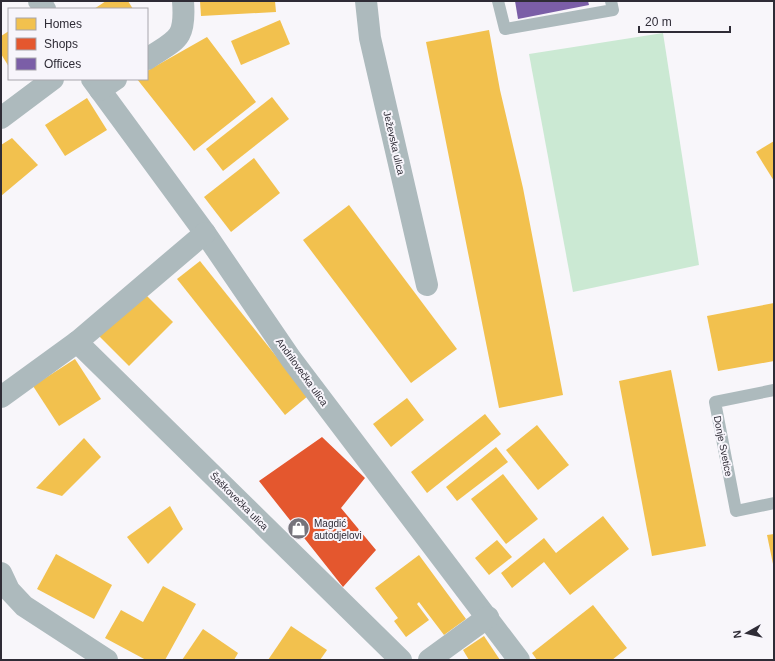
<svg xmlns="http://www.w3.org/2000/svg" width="775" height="661" viewBox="0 0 775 661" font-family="Helvetica,sans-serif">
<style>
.green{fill:#cbe9d3}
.homes{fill:#f2c14e}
.shops{fill:#e4572e}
.offices{fill:#7b5ea7}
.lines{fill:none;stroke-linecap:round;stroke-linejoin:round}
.service{stroke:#adbabd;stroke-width:12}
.minor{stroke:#adbabd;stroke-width:22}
.labels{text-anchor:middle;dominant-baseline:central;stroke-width:4;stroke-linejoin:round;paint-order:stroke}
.street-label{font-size:10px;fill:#2f2c36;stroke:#f7f5fb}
.poi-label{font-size:10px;fill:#2f2c36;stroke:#f7f5fb;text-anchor:start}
</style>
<rect width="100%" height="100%" fill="#f8f6fa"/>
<polygon class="green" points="663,33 699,265 573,292 529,54"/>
<g class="homes">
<polygon points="106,1 128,1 133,9 94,9"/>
<polygon points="200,1 275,1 276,12 201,16"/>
<polygon points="280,20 290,44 241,65 231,41"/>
<polygon points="489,30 500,90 523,188 563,395 499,408 426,42"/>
<polygon points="9,31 9,67 1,54 1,36"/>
<polygon points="207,37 256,102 194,151 137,79 147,79 147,71"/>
<polygon points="272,97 289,119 223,171 206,149"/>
<polygon points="87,98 107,130 65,156 45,125"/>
<polygon points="12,138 38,165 1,196 1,145"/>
<polygon points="774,141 774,181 756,152"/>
<polygon points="254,158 280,193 231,232 204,197"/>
<polygon points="349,205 457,349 411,383 303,240"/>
<polygon points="200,261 308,396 285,415 177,279"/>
<polygon points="142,291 173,322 129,366 98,335"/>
<polygon points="774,303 774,361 718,371 707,316"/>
<polygon points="75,359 101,399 59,426 33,386"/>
<polygon points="671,370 706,546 652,556 619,381"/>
<polygon points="407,398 424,420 391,447 373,424"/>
<polygon points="485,414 501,434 427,493 411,472"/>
<polygon points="537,425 569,465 538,490 506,450"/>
<polygon points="84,438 101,457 62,496 36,488"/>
<polygon points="496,447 508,462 457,501 446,487"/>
<polygon points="503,474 538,519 506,544 471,499"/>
<polygon points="170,506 183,529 148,564 127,537"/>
<polygon points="603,516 629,549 570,595 544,562 512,588 501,573 544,538 556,553"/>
<polygon points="774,534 774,564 773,564 767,535"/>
<polygon points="497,540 512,557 489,575 475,558"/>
<polygon points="56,554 112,585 94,619 37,589"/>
<polygon points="419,555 466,619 444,635 419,602 417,604 429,620 406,637 394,621 398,618 375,588"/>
<polygon points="163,586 196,604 165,660 146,660 105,638 121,610 143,622"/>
<polygon points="593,605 627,648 612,660 537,660 532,653"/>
<polygon points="291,626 327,650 320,660 268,660"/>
<polygon points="203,629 238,653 234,660 182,660"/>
<polygon points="484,636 500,660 469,660 463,650"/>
</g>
<polygon class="shops" points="322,437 365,478 341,508 376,550 343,587 259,481"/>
<polygon class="offices" points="515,1 588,1 589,5 518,19"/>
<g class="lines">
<g class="service">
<polyline points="498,1 505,29 613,10 611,1"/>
<polyline points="774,390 715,402 736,511 774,503"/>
</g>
<g class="minor">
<polyline points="39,1 45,9"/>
<polyline points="366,1 370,38 427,285"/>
<path d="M147,59C177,39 186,40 183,1"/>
<polyline points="92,79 205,233 291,359 519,660"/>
<polyline points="100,90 116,79"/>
<polyline points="1,118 53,79"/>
<polyline points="77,342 401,660"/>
<polyline points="1,397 77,342 205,233"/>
<polyline points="1,573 9,590 24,606 107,660"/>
<polyline points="429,660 488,617"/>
</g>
</g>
<defs>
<symbol id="shop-disc" viewBox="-11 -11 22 22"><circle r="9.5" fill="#75737b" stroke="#f7f5fb"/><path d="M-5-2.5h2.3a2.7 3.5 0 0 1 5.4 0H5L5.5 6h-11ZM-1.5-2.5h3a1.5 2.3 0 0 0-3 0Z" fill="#fff"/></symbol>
</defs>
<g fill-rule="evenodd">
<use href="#shop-disc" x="286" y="516" width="25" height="25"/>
</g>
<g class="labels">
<g class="street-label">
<text transform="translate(394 143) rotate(77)">Ježevska ulica</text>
<text transform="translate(302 372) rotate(54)">Andrilovečka ulica</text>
<text transform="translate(723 446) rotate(79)">Donje Svetice</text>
<text transform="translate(239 501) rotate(45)">Šaškovečka ulica</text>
</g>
<g class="poi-label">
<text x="314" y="523">Magdić<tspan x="314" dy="12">autodjelovi</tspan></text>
</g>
</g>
<rect width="775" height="661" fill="none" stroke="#2f2c36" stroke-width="4"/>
<rect x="8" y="8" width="140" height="72" fill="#f7f5fb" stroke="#a7a5ac"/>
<rect x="16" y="18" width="20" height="12" fill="#f2c14e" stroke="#a7a5ac"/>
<text x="44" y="28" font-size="12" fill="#2f2c36">Homes</text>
<rect x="16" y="38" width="20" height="12" fill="#e4572e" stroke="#a7a5ac"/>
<text x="44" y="48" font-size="12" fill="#2f2c36">Shops</text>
<rect x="16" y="58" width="20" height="12" fill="#7b5ea7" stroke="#a7a5ac"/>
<text x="44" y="68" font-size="12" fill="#2f2c36">Offices</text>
<g transform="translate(747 633) rotate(262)" stroke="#f7f5fb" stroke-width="3" paint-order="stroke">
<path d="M0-3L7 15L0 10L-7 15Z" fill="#2f2c36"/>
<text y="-6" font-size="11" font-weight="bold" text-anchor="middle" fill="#2f2c36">N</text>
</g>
<path d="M639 26v6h91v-6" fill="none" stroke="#2f2c36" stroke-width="2"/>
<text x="645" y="26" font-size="12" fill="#2f2c36" stroke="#f7f5fb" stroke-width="3" paint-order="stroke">20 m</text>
</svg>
